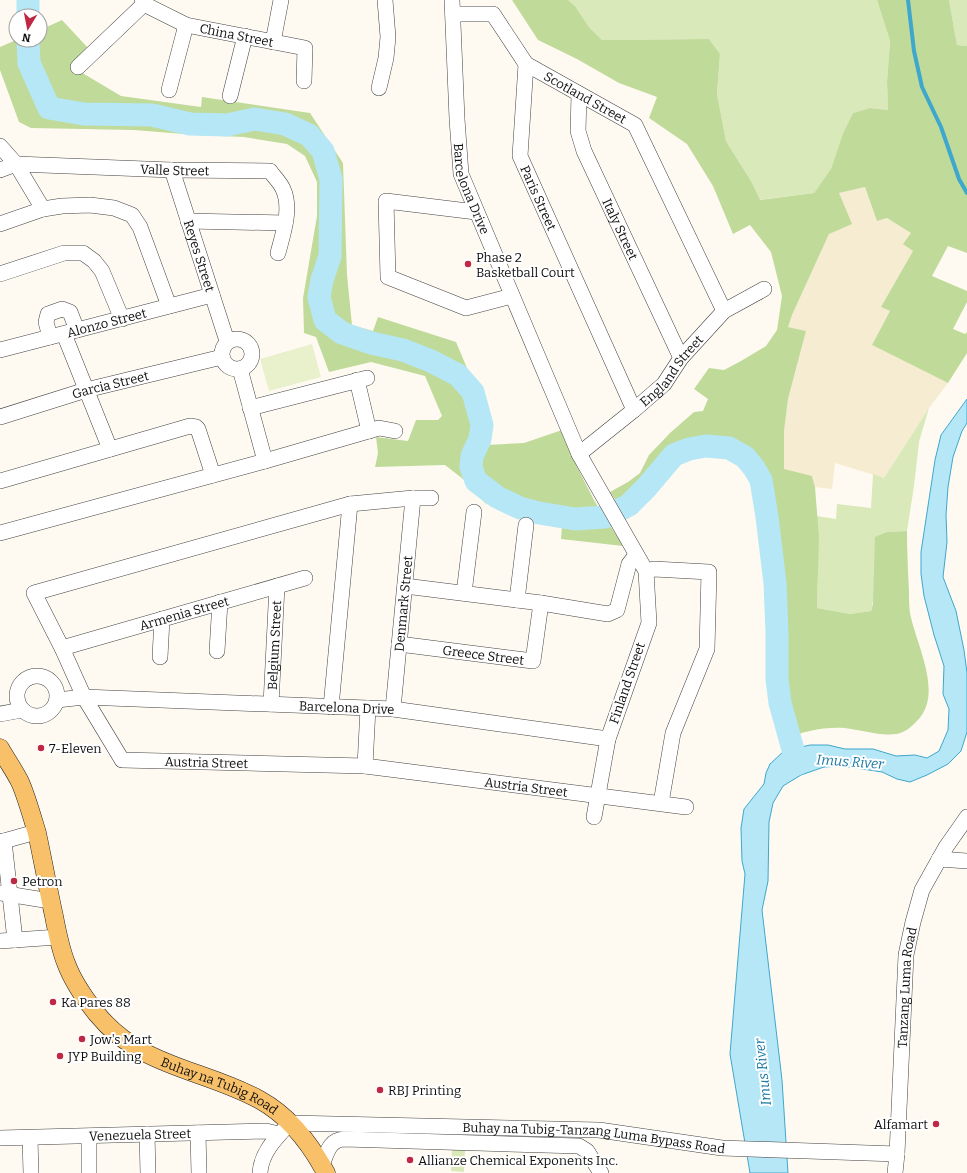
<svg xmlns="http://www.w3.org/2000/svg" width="967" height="1173" viewBox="0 0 967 1173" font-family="Bitter,serif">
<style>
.farmland{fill:#f5ecd1}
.green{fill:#d9e9ba}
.forest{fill:#c0da9a}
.pitch{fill:#e9f0cc}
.water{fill:#b6e7f6;stroke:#3ea7cc}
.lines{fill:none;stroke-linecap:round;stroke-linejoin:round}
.stream{stroke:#3ea7cc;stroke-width:4}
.river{stroke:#b6e7f6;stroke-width:23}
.minor-casing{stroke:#424242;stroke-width:16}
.major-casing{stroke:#202020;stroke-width:19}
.minor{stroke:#fff;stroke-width:15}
.major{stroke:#f7c069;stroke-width:18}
.poi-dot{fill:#be2844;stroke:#fff;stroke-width:1.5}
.labels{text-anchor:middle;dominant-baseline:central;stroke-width:4;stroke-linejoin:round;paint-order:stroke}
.street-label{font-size:13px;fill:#0f0f0f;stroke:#fff}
.poi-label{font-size:13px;fill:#0f0f0f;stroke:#fff;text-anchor:start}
.water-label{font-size:14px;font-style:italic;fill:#1978a0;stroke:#fff}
</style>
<rect width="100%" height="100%" fill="#fffaf1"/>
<polygon class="farmland" points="865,187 877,221 887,218 911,233 913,251 881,307 890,311 872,345 948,383 929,408 884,478 835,463 832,489 815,487 812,476 784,470 784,431 788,399 806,331 788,327 792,315 829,234 839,193"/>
<g class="green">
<polygon points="568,0 877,0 890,41 887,82 888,110 870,108 853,113 843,133 831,170 814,193 759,200 751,181 726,141 717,94 720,54 709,39 602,40 589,27 575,6"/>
<polygon points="949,0 967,0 967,46 957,45"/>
<polygon points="929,408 919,442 914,486 907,531 887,532 871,611 850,614 817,608 818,570 816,516 836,519 837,504 871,508 873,474 884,478"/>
<polygon points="452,1149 465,1149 464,1172 451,1171"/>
</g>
<g class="forest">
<path d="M512,0H568L575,6L589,27L602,40L709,39L720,54L717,94L726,141L751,181L760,200L814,193L831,169L843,133L853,113L870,108L888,110L887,82L890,41L877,0H949L957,45L967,46V253L948,246L932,276L967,291V302L953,329L965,334L967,332V353L948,383L872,345L890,311L881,307L913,251L903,244L911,233L887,218L877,221L865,187L839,193L852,224L829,234L792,315L788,327L806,331L788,399L784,431V469L812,476L815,487L819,537L817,608L850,614L871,611L873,604L875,537L887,532L907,531C907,551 908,571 909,592C909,599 909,606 910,613C916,645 945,695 916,722C910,728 904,733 896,734C878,736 862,730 844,728C821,727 804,732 782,739L773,697L764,540L759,494L753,476L742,465L727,455L708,452L688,455L670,467L628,519L610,492L628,482L640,473L649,455L670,433L694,412L703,411L708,399L694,389L709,368L724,370L741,361L766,346L777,330L782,296L771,252L750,225L733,234L713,186L687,144L649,118L657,97L619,83L577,59L538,40Z"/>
<polygon points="62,20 89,49 74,68 121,96 201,107 202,97 310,113 343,163 347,275 352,325 373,331 378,317 456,342 478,394 487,424 486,445 524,443 562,430 577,467 595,502 623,546 561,539 562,526 485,503 463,479 445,465 375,467 378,453 376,437 408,441 416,420 438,420 442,416 425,376 371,362 329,372 316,337 304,333 303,298 317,216 317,182 305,156 287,144 244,137 196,135 134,130 31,128 19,122 0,70 0,47 16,40 40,40 40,30"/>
</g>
<polygon class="pitch" points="312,344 321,377 269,391 260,359"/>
<polygon class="water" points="967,399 967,423 962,431 953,457 948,487 946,515 947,542 943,577 956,611 964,650 967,673 967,732 961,751 948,764 927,775 910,782 897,779 882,772 843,766 824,767 801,775 783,786 773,803 769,822 768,881 762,910 782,1080 788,1173 750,1173 730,1054 745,874 742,861 741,828 744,809 764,784 766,773 770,764 784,751 810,745 828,745 845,749 873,749 896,756 915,755 927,758 939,751 948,730 949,709 943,694 944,666 934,635 924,596 921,574 921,552 935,460 941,435"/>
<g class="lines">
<polyline class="stream" points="908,0 914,51 922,87 941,127 959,179 967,193"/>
<g class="river">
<polyline points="28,0 28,16"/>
<polyline points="28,40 29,63 49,108 84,114 152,115 190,124 227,125 255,119 285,124 309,135 323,151 331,179 330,256 322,280 319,297 325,320 342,333 371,343 403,350 431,361 458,375 473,392 482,425 480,439 472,456 471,467 476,481 497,497 520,508 539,513 575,519 605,517 629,505 646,488 674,455 689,449 706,446 729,448 745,457 754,468 761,480 767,517 775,583 777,633 777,679 780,703 797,764"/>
</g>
<defs>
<g id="minor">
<path id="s1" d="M142,0L144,4L186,25L305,48L304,81"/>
<path id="s2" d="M452,0L457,119L461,174L579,454L646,571L649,623L608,739L594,817"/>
<path id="s3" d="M453,14H493L526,64L635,125L724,311"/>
<polyline points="273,42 281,0"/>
<path id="s4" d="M526,64L520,156L634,410"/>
<polyline points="78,67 144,4"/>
<polyline points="379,88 386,58 388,37 385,0"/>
<polyline points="169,90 186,25"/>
<path id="s5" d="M579,95L578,131L584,151L681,358"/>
<polyline points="230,96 245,36"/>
<polyline points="0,146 16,164 43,209"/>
<path id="s6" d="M0,170L16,164L172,170L270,171C274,177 280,182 283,189C292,208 283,234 278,253"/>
<path id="s7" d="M172,170L227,341"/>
<polyline points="476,212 386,201 388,277 466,308 512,296"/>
<polyline points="188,221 285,223"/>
<polyline points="0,224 43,209 62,206 90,205 114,208 132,215 140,227 169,306"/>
<polyline points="0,274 64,253 83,253 94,261 102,271 122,319"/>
<polyline points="64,334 110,449"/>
<polyline points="50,337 46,322 48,314 62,309 70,312 77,330"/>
<circle cx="237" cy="354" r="15"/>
<path id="s8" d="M0,350L212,295"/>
<polyline points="240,369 265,461"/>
<polyline points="357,380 369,431"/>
<polyline points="250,408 367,378"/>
<path id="s9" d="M0,417L86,390L222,357"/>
<path id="s10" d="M579,454L634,410L664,384L681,358L724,311L764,289"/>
<polyline points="0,481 190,426 196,427 198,429 213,475"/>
<path id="s11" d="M431,498H413L350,504L34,593L62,648L84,697L122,760L365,766L686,807"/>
<polyline points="0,533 265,461 379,428 395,431"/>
<polyline points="646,571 654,569 709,572 707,649 673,733 661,803"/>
<polyline points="405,586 541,603 608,614 617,610 629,564 636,555"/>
<polyline points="464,593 474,512"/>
<polyline points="517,600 526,525"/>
<path id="s12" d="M399,644L533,661L541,603"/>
<path id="s13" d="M62,648L305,578"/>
<polyline points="217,651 220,602"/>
<polyline points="160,657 162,619"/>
<circle cx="37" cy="696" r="20"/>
<path id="s14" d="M57,700L84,697L393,709L608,739"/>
<path id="s15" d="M271,704L277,586"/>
<polyline points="331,707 350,504"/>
<path id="s16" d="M393,709L413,498"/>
<polyline points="0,714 22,710"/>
<polyline points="365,766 368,708"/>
<polyline points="4,841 15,940"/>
<polyline points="0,842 36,832"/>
<polyline points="939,859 967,861"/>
<polyline points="1,893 50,901"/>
<polyline points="0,941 58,937"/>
<polyline points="198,1133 199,1173"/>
<polyline points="147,1134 148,1173"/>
<polyline points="89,1136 89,1173"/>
<path id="s17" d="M0,1138L266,1131L279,1134"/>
<polyline points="30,1138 31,1173"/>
<path d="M322,1165C327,1153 329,1140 344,1139L579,1146L587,1151L601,1173"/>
<path id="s18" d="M260,1173C261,1152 277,1137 290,1123L599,1130L722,1148L897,1154"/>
<path id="s19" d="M895,1173L897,1154L906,955L913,922L922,890L946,847L967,817"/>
</g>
<g id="major">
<path id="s20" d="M0,748C6,759 14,770 20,782C26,795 33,820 37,833C43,861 48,889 54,916C57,932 60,948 66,963C73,982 85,999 97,1014C141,1068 204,1069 260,1100C289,1116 311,1145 326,1173"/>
</g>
</defs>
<use href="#minor" class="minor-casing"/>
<use href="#major" class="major-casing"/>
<use href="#minor" class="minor"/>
<use href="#major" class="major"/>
</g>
<g class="poi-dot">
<circle cx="468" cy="264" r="4"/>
<circle cx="41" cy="748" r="4"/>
<circle cx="14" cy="881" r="4"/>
<circle cx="53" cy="1002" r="4"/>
<circle cx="82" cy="1039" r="4"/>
<circle cx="60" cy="1056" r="4"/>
<circle cx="380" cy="1090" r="4"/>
<circle cx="936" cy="1124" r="4"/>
<circle cx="410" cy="1160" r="4"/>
</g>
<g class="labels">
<g class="street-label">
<text stroke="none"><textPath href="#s1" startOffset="103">China Street</textPath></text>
<text stroke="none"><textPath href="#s3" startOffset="168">Scotland Street</textPath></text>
<text stroke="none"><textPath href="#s6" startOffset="176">Valle Street</textPath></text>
<text stroke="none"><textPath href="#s2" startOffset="191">Barcelona Drive</textPath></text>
<text stroke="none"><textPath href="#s4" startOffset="138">Paris Street</textPath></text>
<text stroke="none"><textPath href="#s5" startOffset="143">Italy Street</textPath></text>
<text stroke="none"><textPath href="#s7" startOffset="90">Reyes Street</textPath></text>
<text stroke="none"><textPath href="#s8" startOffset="110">Alonzo Street</textPath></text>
<text stroke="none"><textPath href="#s10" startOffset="125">England Street</textPath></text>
<text stroke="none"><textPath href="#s9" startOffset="115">Garcia Street</textPath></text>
<text stroke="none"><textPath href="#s16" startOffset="106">Denmark Street</textPath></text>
<text stroke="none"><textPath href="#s13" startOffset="127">Armenia Street</textPath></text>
<text stroke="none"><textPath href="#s15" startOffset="59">Belgium Street</textPath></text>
<text stroke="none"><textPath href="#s12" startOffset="85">Greece Street</textPath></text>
<text transform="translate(627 683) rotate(-71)">Finland Street</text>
<text stroke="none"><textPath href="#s14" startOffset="290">Barcelona Drive</textPath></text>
<text stroke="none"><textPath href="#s11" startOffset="683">Austria Street</textPath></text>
<text stroke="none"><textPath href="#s11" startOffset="1004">Austria Street</textPath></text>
<text stroke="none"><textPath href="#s19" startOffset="186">Tanzang Luma Road</textPath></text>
<text stroke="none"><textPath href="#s20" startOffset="430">Buhay na Tubig Road</textPath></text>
<text stroke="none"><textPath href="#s17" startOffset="140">Venezuela Street</textPath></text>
<text stroke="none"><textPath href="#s18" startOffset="364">Buhay na Tubig-Tanzang Luma Bypass Road</textPath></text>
</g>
<g class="poi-label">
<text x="476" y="257">Phase 2<tspan x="476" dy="15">Basketball Court</tspan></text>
<text x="49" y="748">7-Eleven</text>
<text x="22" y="881">Petron</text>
<text x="61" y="1002">Ka Pares 88</text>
<text x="90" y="1039">Jow's Mart</text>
<text x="68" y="1056">JYP Building</text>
<text x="388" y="1090">RBJ Printing</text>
<text x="928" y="1124" text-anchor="end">Alfamart</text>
<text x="418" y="1160">Allianze Chemical Exponents Inc.</text>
</g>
<g class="water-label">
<text transform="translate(850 762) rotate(4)">Imus River</text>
<text transform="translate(763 1072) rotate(-96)">Imus River</text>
</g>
</g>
<g transform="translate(28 28) rotate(190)"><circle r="19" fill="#ffffff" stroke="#9f9f9f"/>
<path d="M0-3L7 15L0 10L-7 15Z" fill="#be2844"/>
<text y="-6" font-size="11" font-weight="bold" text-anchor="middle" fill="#0f0f0f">N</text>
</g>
</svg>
